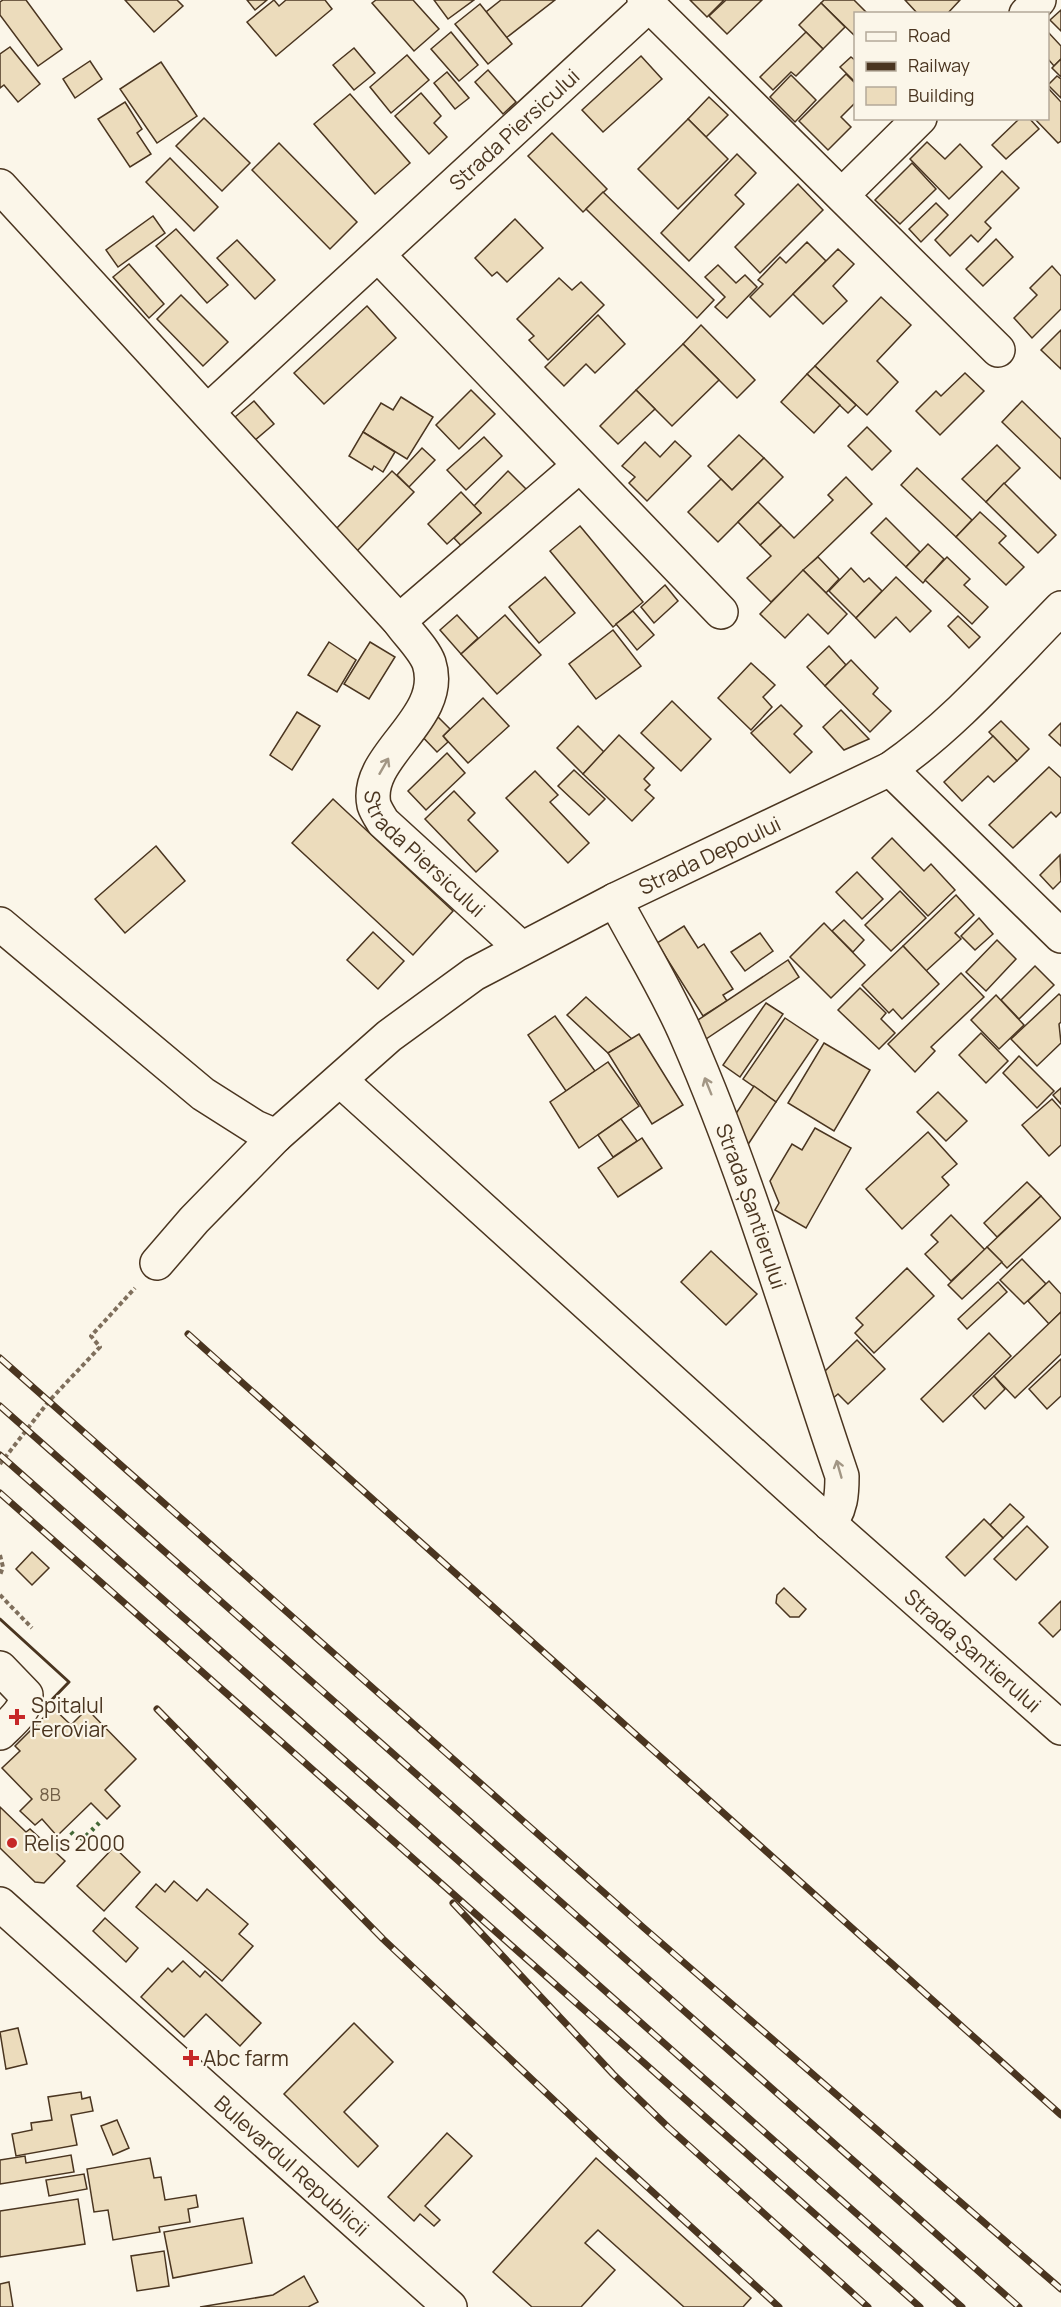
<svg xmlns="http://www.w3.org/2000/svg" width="1061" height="2307" viewBox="0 0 1061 2307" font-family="Manrope,sans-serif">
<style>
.building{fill:#ecdcbc;stroke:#4a3520;stroke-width:1.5}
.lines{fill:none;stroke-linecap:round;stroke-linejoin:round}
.minor-casing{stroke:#4a3520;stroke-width:36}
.major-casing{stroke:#4a3520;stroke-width:36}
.path{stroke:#7f6f5c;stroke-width:4;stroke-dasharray:4.5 3;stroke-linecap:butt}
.minor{stroke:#fbf6e9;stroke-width:33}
.major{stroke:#fbf6e9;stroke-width:33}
.rail-casing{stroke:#4a3520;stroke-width:7}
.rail{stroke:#fbf6e9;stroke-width:4.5;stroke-dasharray:14;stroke-linecap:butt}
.hedge{stroke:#436837;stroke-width:4.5;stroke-dasharray:3 4.5;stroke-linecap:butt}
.wall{stroke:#4a3520;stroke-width:3}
.oneway{stroke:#a29684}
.poi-dot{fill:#c62828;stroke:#fbf6e9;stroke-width:2}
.labels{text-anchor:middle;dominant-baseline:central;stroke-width:4.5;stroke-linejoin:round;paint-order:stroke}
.number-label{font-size:18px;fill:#725f47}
.street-label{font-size:21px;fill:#4a3520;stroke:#fbf6e9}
.poi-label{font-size:21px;fill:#4a3520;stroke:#fbf6e9;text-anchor:start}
</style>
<rect width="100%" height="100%" fill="#fbf6e9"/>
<g class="building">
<polygon points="3,0 26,0 62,49 38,66 0,15 0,2"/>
<polygon points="125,0 177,0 183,6 154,32"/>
<polygon points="247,0 267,0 255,10"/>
<polygon points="274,0 279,6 286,0 325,0 332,9 276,56 247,22"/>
<polygon points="376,0 413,0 439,29 414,51 372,3"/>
<polygon points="434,0 474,0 448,19"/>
<polygon points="501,0 555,0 506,38 486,12"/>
<polygon points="690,0 724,0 707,17"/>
<polygon points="726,0 762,0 727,34 709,16"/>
<polygon points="824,0 854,0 868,14 856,14 856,37 821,3"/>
<polygon points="905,0 960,0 947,14 918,14"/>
<polygon points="821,3 845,27 823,49 799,25"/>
<polygon points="480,4 512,44 488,64 455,24"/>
<polygon points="1061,10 1061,31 1050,20"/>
<polygon points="451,32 478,65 459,81 431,49"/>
<polygon points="806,32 823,49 796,76 791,72 773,90 760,77"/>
<polygon points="1048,32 1061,46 1061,59 1054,66 1048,59"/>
<polygon points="10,47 40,84 18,102 4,85 0,88 0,54"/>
<polygon points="354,48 375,73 354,90 333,65"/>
<polygon points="407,55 429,80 391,113 370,87"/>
<polygon points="641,56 662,79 603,132 582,110"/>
<polygon points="851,57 856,61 856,83 840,67"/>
<polygon points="1061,59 1061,77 1052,68"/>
<polygon points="90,61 102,79 75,98 63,79"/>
<polygon points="161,62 197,116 157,143 120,89"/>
<polygon points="488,70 516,102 503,114 475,82"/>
<polygon points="447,72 469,98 455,109 434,83"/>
<polygon points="846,74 856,84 856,102 841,117 851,127 828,150 799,121"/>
<polygon points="791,75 816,100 795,122 770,97"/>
<polygon points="1057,76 1061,79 1061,98 1048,85"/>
<polygon points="1048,88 1061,102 1061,141 1058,143 1034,118 1048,118"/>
<polygon points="421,93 441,116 434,123 447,137 429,154 395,116"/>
<polygon points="350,94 410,163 375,194 314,124"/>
<polygon points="709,97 728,115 706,137 688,119"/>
<polygon points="125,102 142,129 137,133 151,154 130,167 98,119"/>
<polygon points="204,118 250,163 222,191 176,146"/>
<polygon points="1020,118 1029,118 1039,129 1006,159 992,145"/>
<polygon points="688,119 728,159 678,209 638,169"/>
<polygon points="552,133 607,189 583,212 528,156"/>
<polygon points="927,142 945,159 960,144 982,167 949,199 910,159"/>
<polygon points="279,143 357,222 330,249 252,170"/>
<polygon points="737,154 756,173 735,195 744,204 689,261 661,233"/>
<polygon points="170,158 218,207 194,231 146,182"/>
<polygon points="912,163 936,189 900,224 875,200"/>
<polygon points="1002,171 1019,188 985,222 991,228 978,242 971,235 950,256 935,240"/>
<polygon points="798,184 823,210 760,273 735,247"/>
<polygon points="603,192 714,300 697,318 586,209"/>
<polygon points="936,203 948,215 921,242 909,229"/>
<polygon points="153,216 165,233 118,267 106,250"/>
<polygon points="515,219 543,248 507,282 497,272 492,276 475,258"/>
<polygon points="176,229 228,285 207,303 156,246"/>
<polygon points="996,239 1013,257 983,286 966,269"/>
<polygon points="237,240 275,280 255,299 217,258"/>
<polygon points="807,242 826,261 770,317 750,297 763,284 758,280 780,257 786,263"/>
<polygon points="838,249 854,264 833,286 847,301 823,324 793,294"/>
<polygon points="129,264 164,304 149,318 113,277"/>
<polygon points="718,265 736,283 745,275 757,287 727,318 715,307 725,297 705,277"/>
<polygon points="1052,266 1061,276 1061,309 1032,338 1014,318 1037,295 1030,288"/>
<polygon points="559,278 572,290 581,282 604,305 548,360 529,340 534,336 517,319"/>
<polygon points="181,295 228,342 203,366 157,319"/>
<polygon points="881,297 911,325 877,361 898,382 867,415 815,366"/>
<polygon points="367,306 396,338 324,404 294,373"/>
<polygon points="598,315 625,344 595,373 586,364 564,386 545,367"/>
<polygon points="701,325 755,380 737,398 683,344"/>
<polygon points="1061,330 1061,369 1041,350"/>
<polygon points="683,344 719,380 672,426 636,390"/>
<polygon points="815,366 856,405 848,413 807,374"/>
<polygon points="965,373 984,391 940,435 916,411 936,391 941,396"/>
<polygon points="807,374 840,405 814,433 781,402"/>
<polygon points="471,390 495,414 459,449 436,425"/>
<polygon points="636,390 655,409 618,444 600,426"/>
<polygon points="401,397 433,417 407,459 363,432 381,403 393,410"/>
<polygon points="254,401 274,424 254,441 235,417"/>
<polygon points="1022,401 1061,439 1061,479 1002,422"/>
<polygon points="867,427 891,451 872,470 848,446"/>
<polygon points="363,432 395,452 383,472 374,466 372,470 349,456"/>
<polygon points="739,435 764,458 732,490 708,466"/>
<polygon points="484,437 502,456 466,490 447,470"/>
<polygon points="675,441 691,456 647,501 629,483 635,477 622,466 645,442 660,457"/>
<polygon points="997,445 1020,468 986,502 962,479"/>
<polygon points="422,448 435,460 409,487 397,475"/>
<polygon points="764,458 783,477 718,542 688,512 721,479 732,490"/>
<polygon points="917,468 972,520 956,537 901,485"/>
<polygon points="392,471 414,492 357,551 335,530"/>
<polygon points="508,471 530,493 467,552 454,538 481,513 474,506"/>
<polygon points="846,477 872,504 771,602 747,578 771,556 760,545 781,525 794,538 833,500 828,495"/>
<polygon points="1004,483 1056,535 1038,553 986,502"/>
<polygon points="461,492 481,513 447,544 428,524"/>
<polygon points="758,502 781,525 760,545 738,522"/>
<polygon points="980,512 1006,536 999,543 1024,567 1006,585 956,537"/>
<polygon points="886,518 920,552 906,567 871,533"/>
<polygon points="580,526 643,602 613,627 550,551"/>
<polygon points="928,544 944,559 923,583 906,567"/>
<polygon points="818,557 839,579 826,593 803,570"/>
<polygon points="947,557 970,579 964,585 988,607 972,624 925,580"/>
<polygon points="851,568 864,582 869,578 882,591 856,618 829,591"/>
<polygon points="803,570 847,614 828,634 808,614 785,638 760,614"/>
<polygon points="545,577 575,613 539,643 509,607"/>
<polygon points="896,577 931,611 910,632 896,617 875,638 856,618"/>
<polygon points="665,585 678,601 654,623 641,607"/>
<polygon points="633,611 654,635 637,650 616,624"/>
<polygon points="457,615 478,638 461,654 440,630"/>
<polygon points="505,615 541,655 497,694 461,654"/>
<polygon points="958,616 980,637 969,648 948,626"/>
<polygon points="613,630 641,666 596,699 569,664"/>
<polygon points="329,642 356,660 337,692 308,675"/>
<polygon points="370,642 395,657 369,699 344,684"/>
<polygon points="829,646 846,665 825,686 807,667"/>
<polygon points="851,660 878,688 873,694 891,711 870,732 825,686"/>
<polygon points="751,663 775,685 763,697 772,707 751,730 718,698"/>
<polygon points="483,698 509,726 468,763 443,736"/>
<polygon points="672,701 711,739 681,771 641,733"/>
<polygon points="781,705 802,726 794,734 812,752 790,773 751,733"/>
<polygon points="841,710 869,739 844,750 823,727"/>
<polygon points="297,712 320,726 292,770 270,755"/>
<polygon points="433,712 450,729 443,736 448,742 437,752 415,729"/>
<polygon points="1001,721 1029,749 1017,761 989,732"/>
<polygon points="1061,723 1061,746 1049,735"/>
<polygon points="578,726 604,752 583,774 557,748"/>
<polygon points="619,735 654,768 644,779 650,785 645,790 654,798 632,821 583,774"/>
<polygon points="993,736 1017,761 994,782 988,776 962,801 944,782"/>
<polygon points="447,753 465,773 426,810 408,791"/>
<polygon points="1049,767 1061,778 1061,812 1056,817 1051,812 1013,848 989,825"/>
<polygon points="574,770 605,799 589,815 558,786"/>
<polygon points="535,771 558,795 550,802 589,843 568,863 506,798"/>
<polygon points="454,791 475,813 468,820 498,851 476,872 425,819"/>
<polygon points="333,799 453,911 413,955 292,843"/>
<polygon points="892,838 924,871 931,864 955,890 928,916 872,858"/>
<polygon points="156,846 185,881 125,933 95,899"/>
<polygon points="1060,855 1061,881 1053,889 1040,875"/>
<polygon points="857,872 883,899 862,919 836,892"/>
<polygon points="900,891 926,918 891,951 865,925"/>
<polygon points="956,895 974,915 955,933 961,939 926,971 903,946"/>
<polygon points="979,918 993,934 975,950 961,936"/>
<polygon points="844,920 864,940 853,952 832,931"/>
<polygon points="824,923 865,965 831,998 790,957"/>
<polygon points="684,926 698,948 704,944 733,989 723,995 727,1001 703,1016 657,943"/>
<polygon points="373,932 404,961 378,989 347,960"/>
<polygon points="760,933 773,951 745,971 731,952"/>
<polygon points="997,940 1016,959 986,991 966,972"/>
<polygon points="903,946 939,984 902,1019 893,1009 889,1013 862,985"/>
<polygon points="788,960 799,977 703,1041 692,1024"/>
<polygon points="1035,966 1054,985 1019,1019 1001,1000"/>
<polygon points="961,973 984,997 931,1047 935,1051 915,1072 888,1044"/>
<polygon points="860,988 886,1013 881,1019 895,1033 879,1049 838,1010"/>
<polygon points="1059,994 1061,996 1061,1022 1059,1024 1061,1043 1037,1066 1011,1039"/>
<polygon points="996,995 1024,1025 999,1049 971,1020"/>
<polygon points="586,997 632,1039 608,1053 567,1015"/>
<polygon points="766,1003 783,1014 740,1077 723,1065"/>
<polygon points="555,1016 595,1071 566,1091 528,1035"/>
<polygon points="785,1018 818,1040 776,1102 743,1079"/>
<polygon points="981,1033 1008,1061 986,1083 959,1055"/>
<polygon points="639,1034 683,1105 652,1124 608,1053"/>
<polygon points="824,1043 870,1070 834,1131 788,1103"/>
<polygon points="1019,1056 1054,1091 1037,1108 1003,1073"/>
<polygon points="608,1062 639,1106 579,1148 550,1102"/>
<polygon points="754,1086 776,1102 747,1146 735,1115"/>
<polygon points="1061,1088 1061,1104 1053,1095"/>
<polygon points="938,1092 967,1121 946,1141 917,1112"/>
<polygon points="1052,1099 1061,1109 1061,1145 1049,1156 1022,1125"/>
<polygon points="621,1119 637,1141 613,1157 598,1135"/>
<polygon points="815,1128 851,1148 806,1228 775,1210 779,1203 770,1181 792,1144 802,1150"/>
<polygon points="928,1132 957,1164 942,1177 949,1185 902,1229 866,1189"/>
<polygon points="642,1138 662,1168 618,1197 598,1168"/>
<polygon points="1027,1182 1041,1196 997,1237 984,1223"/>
<polygon points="1041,1196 1061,1218 1007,1268 987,1247"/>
<polygon points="951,1215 985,1250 951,1281 925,1254 938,1242 931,1235"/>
<polygon points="987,1247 1002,1262 962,1299 948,1285"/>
<polygon points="711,1251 757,1294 726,1325 681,1282"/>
<polygon points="1022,1259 1046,1284 1024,1304 1000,1280"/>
<polygon points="907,1268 934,1296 874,1353 855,1333 863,1325 856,1318"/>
<polygon points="1049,1281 1061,1294 1061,1312 1049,1324 1028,1301"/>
<polygon points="998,1282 1007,1292 967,1329 958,1319"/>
<polygon points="1061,1312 1061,1354 1015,1398 994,1376"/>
<polygon points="989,1333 1011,1356 943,1422 921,1399"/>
<polygon points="857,1340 885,1369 848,1404 838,1394 831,1400 822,1374"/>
<polygon points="1061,1359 1061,1396 1047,1409 1029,1389"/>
<polygon points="994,1376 1005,1389 985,1409 973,1396"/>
<polygon points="1010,1504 1024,1517 1003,1538 990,1525"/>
<polygon points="984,1519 1003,1538 965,1576 946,1557"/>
<polygon points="1027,1526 1048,1547 1016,1580 994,1559"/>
<polygon points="32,1552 49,1568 32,1585 16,1569"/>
<polygon points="784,1588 806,1609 799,1617 790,1617 776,1603 777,1595"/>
<polygon points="1061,1601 1061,1629 1053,1637 1039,1623"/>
<polygon points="53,1708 71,1725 87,1709 136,1759 105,1790 120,1806 107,1819 91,1803 57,1836 42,1819 35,1825 20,1811 32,1799 2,1768 20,1751 15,1746"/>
<polygon points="0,1807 26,1832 30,1829 65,1861 44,1883 35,1882 0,1848"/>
<polygon points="114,1847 140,1872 104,1911 77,1886"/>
<polygon points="174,1881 197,1901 207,1889 248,1924 239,1934 253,1946 222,1981 136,1907 156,1884 165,1892"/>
<polygon points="105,1918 138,1948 126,1962 93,1931"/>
<polygon points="183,1961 200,1977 205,1971 261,2023 240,2046 206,2014 184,2037 141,1997 168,1968 172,1972"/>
<polygon points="354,2023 393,2062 344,2112 378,2146 358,2167 284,2094"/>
<polygon points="18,2028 27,2064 6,2069 0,2032"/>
<polygon points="81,2092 82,2099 90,2097 93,2111 71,2115 77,2145 16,2156 12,2134 32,2130 31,2123 52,2120 48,2097"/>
<polygon points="117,2120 129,2148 113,2155 101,2126"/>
<polygon points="447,2133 472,2156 425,2206 440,2220 434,2226 420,2214 414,2221 388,2197"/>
<polygon points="71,2155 74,2172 0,2184 0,2160 25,2156 26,2163"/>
<polygon points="150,2158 154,2178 161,2177 165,2200 196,2195 198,2207 188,2209 190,2222 159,2227 160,2232 113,2240 108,2210 94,2212 87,2169"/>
<polygon points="596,2158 751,2298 743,2307 684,2307 598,2230 585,2243 615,2270 581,2307 532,2307 493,2272"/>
<polygon points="84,2174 87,2189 49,2196 46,2180"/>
<polygon points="78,2199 85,2244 0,2257 0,2211"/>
<polygon points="243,2218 252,2263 173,2278 164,2232"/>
<polygon points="164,2251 169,2286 137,2291 131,2256"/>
<polygon points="304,2276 318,2302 308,2307 200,2307 273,2295"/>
<polygon points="9,2282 13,2307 0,2307 0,2284"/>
</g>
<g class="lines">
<defs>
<g id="minor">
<polyline points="644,0 998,350"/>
<polyline points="1026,14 1039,0"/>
<path id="s1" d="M0,186L399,621C408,634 424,649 429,663C447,719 363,755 374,805C376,811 380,817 383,822L521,948"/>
<polyline points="842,195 920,118"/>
<polyline points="378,255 721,612"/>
<path id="s2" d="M208,411L649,5"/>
<polyline points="399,621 579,466"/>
<polyline points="890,769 1061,936"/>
<path id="s3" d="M615,900C639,946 667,990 687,1037C749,1179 792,1329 842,1476C842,1495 841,1508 830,1524"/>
<polyline points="0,924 203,1094 255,1127 276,1136"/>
<path id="s4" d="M340,1080L830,1524L1061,1728"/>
<path id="s5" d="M157,1263L194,1220L276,1136L389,1036L474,974L615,900L890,769C954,725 1006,664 1061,608"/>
<path d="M0,1668L26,1695C26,1711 11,1722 0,1733"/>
</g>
<g id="major">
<path id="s6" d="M0,1904L450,2307"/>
</g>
</defs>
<use href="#minor" class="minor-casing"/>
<use href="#major" class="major-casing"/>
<g class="path">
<polyline points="0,1464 49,1401 100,1347 91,1336 135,1288"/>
<polyline points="0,1555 3,1567 0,1575"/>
<polyline points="0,1595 32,1628"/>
</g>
<use href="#minor" class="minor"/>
<use href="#major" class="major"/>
<defs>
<g id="rail">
<polyline points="188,1334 1061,2115"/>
<polyline points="0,1358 644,1928 1061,2289"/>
<polyline points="0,1406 1019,2307"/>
<polyline points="0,1455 962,2307"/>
<polyline points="0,1493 920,2307"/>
<polyline points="157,1709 383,1939 610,2153 779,2307"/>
<polyline points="453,1903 613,2074 668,2127 868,2307"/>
</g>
</defs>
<use href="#rail" class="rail-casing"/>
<use href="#rail" class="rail"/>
<polyline class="hedge" points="71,1832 80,1842 101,1821"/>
<polyline class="wall" points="0,1619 69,1682 38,1714"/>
</g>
<defs><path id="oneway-shaft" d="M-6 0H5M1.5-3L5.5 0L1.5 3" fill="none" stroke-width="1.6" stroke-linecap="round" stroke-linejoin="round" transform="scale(1.5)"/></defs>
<g class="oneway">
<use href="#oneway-shaft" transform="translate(384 766) rotate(-60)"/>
<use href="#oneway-shaft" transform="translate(708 1086) rotate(-112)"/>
<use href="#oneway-shaft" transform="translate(839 1469) rotate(-106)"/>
</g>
<g class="poi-dot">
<path d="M14 1708h6v6h6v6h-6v6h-6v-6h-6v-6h6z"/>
<circle cx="12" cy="1843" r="6"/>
<path d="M188 2049h6v6h6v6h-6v6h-6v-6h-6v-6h6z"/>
</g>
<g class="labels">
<g class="number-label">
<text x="50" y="1794">8B</text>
</g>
<g class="street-label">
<text stroke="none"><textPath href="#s2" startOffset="416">Strada Piersicului</textPath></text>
<text stroke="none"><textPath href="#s1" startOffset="870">Strada Piersicului</textPath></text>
<text stroke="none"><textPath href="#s5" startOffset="694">Strada Depoului</textPath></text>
<text stroke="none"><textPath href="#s3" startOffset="336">Strada Șantierului</textPath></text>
<text stroke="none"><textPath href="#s4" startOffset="852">Strada Șantierului</textPath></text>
<text stroke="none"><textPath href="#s6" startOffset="392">Bulevardul Republicii</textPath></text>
</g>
<g class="poi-label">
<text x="31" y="1705">Spitalul<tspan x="31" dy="24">Feroviar</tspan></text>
<text x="24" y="1843">Relis 2000</text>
<text x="203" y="2058">Abc farm</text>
</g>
</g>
<rect x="854" y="12" width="195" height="108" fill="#fbf6e9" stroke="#b4a999" stroke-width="1.5"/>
<rect x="866" y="32" width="30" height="9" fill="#fbf6e9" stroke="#b4a999" stroke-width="1.5"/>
<text x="908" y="42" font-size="18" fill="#4a3520">Road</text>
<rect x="866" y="62" width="30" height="9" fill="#4a3520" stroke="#b4a999" stroke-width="1.5"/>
<text x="908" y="72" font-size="18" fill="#4a3520">Railway</text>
<rect x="866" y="87" width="30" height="18" fill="#ecdcbc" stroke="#b4a999" stroke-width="1.5"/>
<text x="908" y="102" font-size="18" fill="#4a3520">Building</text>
</svg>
